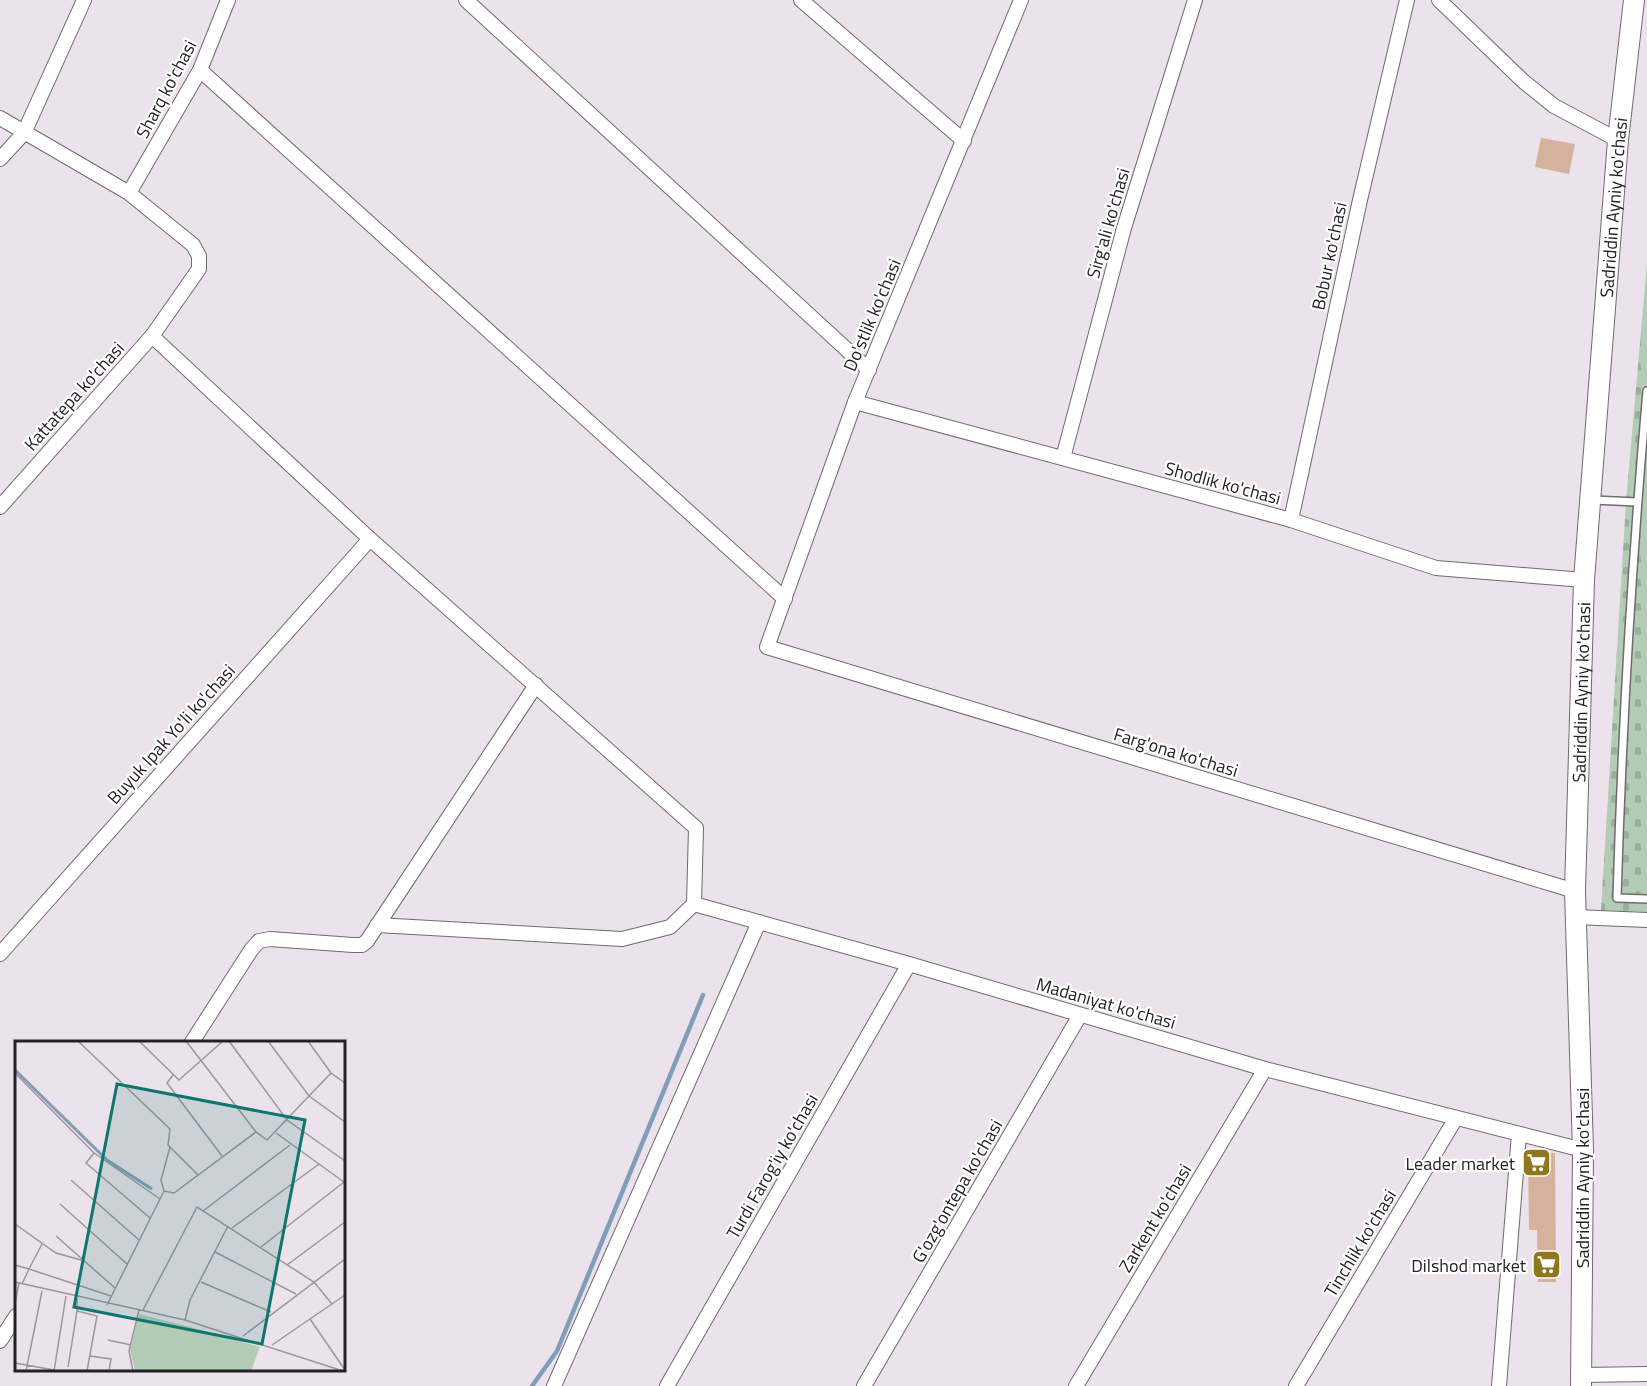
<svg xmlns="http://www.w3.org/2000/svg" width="1647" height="1386" viewBox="0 0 1647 1386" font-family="'Titillium Web',sans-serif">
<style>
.cemetery{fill:url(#cemetery-stones)}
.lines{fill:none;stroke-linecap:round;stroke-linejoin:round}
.stream{stroke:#819eb9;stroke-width:4.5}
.building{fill:#d4b29b}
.lane-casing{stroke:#716971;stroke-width:10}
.street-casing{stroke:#716971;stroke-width:16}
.secondary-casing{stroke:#716971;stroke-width:22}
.lane{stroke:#fff;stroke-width:7}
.street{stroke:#fff;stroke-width:14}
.secondary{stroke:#fff;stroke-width:20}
.labels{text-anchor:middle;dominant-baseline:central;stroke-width:4.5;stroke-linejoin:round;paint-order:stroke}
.street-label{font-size:18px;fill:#242124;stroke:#fff}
.poi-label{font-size:18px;fill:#242124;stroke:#fff;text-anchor:end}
.inset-river{fill:none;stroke:#819eb9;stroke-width:3}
.inset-road{fill:none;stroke:#9c959c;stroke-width:1.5}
.view{fill:#0f766e;fill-opacity:0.15;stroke:#0f766e;stroke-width:3}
.inset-edge{fill:none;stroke:#242124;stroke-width:3}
</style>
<defs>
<pattern id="cemetery-stones" width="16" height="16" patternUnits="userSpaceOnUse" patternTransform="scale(1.5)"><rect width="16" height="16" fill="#b2ccb6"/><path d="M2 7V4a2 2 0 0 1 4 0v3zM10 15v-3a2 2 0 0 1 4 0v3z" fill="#99af9c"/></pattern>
</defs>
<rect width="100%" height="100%" fill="#ece2ec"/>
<polygon class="cemetery" points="1647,263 1647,912 1601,910 1626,502"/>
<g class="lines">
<polyline class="stream" points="532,1386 557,1351 703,995"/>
</g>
<g class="building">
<polygon points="1541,138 1575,144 1569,174 1535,167"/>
<polygon points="1528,1153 1555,1153 1556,1282 1538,1282 1537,1230 1529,1230"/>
</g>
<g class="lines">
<defs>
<g id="lane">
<path d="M1647,391C1632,559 1622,729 1617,898L1647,899"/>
<polyline points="1593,500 1637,502"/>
</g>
<g id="street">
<polyline points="466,0 869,370"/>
<polyline points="801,0 964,141"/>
<polyline points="1021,0 855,402 767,647 1575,891"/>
<polyline points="1439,0 1523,81 1554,106 1618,140"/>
<polyline points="200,70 785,599"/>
<polyline points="0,118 129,193 193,245 199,256 199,269 152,336 370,539 696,828 694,904 909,964 1265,1069 1583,1150"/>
<polyline points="0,159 24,133 84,0"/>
<polyline points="129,193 200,70 228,0"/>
<polyline points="855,402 1291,520 1436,568 1584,580"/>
<polyline points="1063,458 1124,228 1195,0"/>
<polyline points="0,507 152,336"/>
<polyline points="1291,520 1360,200 1407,0"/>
<polyline points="1575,917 1647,920"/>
<polyline points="377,925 622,939 670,927 694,904"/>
<polyline points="0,954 370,539"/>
<polyline points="192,1042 251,950 259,941 270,939 353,945 362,945 367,941 536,685"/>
<polyline points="0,1341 16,1316"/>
<polyline points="1581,1375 1647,1374"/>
<polyline points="554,1386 759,922"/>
<polyline points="667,1386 909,964"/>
<polyline points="864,1386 1080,1015"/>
<polyline points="1076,1386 1265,1069"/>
<polyline points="1296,1386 1456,1118"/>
<polyline points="1499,1386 1519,1134"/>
</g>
<g id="secondary">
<path id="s1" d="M1581,1386L1583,1150L1575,891L1584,580L1618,140L1634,0"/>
</g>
</defs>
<use href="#lane" class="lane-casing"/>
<use href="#street" class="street-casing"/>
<use href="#secondary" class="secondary-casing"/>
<use href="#lane" class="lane"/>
<use href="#street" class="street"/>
<use href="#secondary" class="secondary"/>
</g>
<defs>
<symbol id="supermarket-square" viewBox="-11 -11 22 22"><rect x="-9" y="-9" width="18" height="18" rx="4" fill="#8f771d" stroke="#fff"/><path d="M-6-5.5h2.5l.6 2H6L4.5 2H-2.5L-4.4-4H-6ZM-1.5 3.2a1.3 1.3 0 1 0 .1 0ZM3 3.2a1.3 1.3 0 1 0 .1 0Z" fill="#fff"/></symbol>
</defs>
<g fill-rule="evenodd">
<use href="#supermarket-square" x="1520" y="1146" width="33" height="33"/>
<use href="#supermarket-square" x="1530" y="1248" width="33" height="33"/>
</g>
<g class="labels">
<g class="street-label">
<text transform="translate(166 89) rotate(-62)">Sharq ko'chasi</text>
<text stroke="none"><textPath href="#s1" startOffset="1180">Sadriddin Ayniy ko'chasi</textPath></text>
<text transform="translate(1108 223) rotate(-74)">Sirg'ali ko'chasi</text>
<text transform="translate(1329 256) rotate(-78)">Bobur ko'chasi</text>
<text transform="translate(872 315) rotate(-67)">Do'stlik ko'chasi</text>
<text transform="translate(74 396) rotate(-48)">Kattatepa ko'chasi</text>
<text transform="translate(1223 483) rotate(15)">Shodlik ko'chasi</text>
<text stroke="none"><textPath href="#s1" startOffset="694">Sadriddin Ayniy ko'chasi</textPath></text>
<text transform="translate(171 734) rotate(-48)">Buyuk Ipak Yo'li ko'chasi</text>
<text transform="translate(1176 752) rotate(17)">Farg'ona ko'chasi</text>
<text transform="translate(1106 1003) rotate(16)">Madaniyat ko'chasi</text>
<text transform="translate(772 1166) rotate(-60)">Turdi Farog'iy ko'chasi</text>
<text transform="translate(1582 1178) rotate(-90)">Sadriddin Ayniy ko'chasi</text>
<text transform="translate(957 1191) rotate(-60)">G'ozg'ontepa ko'chasi</text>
<text transform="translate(1155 1218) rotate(-59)">Zarkent ko'chasi</text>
<text transform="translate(1360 1243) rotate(-59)">Tinchlik ko'chasi</text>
</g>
<g class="poi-label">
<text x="1515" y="1163">Leader market</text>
<text x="1526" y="1265">Dilshod market</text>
</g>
</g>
<g transform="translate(15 1041)">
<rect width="330" height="330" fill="#ece2ec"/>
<path d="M124,273L179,287L245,306L236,330H120L115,309Z" fill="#b2ccb6"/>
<path class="inset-river" d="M0,29L92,119L137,148"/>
<path class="inset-road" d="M63,0L155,88L153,104L183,134M124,0L164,39L208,0M171,0L241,91M214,0L272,79L330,120M253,0L294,55L330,81M293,0L316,32L330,42M0,32L79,112M158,34L152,42L207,115M261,92L329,141M56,139L124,199M149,150L146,139L155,106M45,163L112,223M188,170L275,104M135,177L71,122L79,112L145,158M0,183L41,212L66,219M217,187L304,123M41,195L100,247M27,203L14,228L96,255M246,206L329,141M200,211L281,253M0,224L14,228L7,243M272,224L330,181M0,241L170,279L328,330M186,241L256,271M62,258V270L82,275L72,330M0,262L4,242M92,264L149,150L159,152L241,91L252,99L316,32M128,269L182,166L299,241L317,263M295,278L330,329M170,279L175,259L213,185M228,295L330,218M93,299L116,304M257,304L330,254M75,315L96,318L94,330M0,322L39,329M53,326L62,270M11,330L27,250M39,330L51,255M118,330L114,310L124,269"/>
<path class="view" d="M102,43L290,79L247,303L59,266Z"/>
<rect width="330" height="330" class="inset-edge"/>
</g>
</svg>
